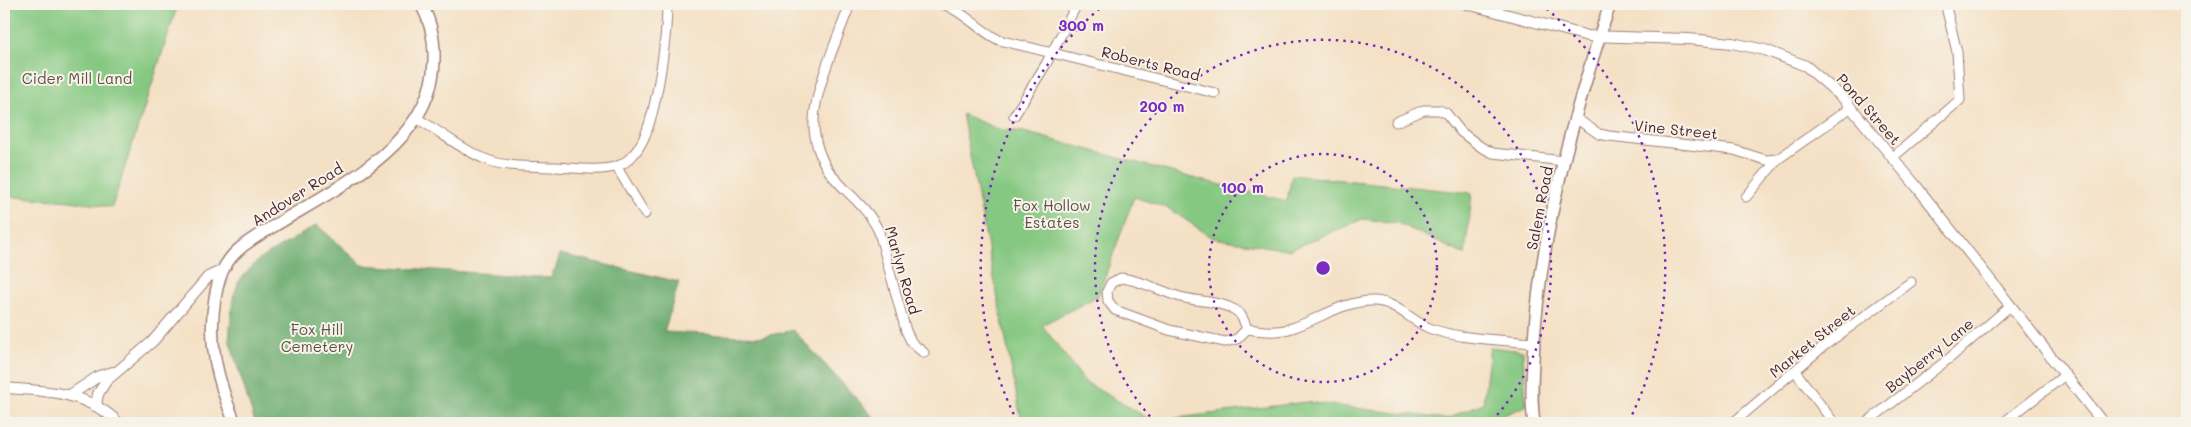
<svg xmlns="http://www.w3.org/2000/svg" width="2191" height="427" viewBox="0 0 2191 427" font-family="Mali,sans-serif">
<style>
.green{fill:#85c881;stroke:#687456}
.forest{fill:#6cac6f;stroke:#5b664d}
.lines{fill:none;stroke-linecap:round;stroke-linejoin:round}
.minor-casing{stroke:#9f8078;stroke-width:11}
.tertiary-casing{stroke:#9f8078;stroke-width:12}
.secondary-casing{stroke:#9f8078;stroke-width:14}
.minor{stroke:#fff;stroke-width:9}
.tertiary{stroke:#fff;stroke-width:10}
.secondary{stroke:#fff;stroke-width:11}
.ring{fill:none;stroke:#7b2cbf;stroke-width:2.5;stroke-dasharray:2.5 5}
.labels{text-anchor:middle;dominant-baseline:central;stroke-width:4;stroke-linejoin:round;paint-order:stroke}
.street-label{font-size:15px;fill:#4a1f2b;stroke:#f7f3e8}
.park-label{font-size:15px;fill:#5c5245;stroke:#f7f3e8}
.centre{fill:#7b2cbf;stroke:#f7f3e8;stroke-width:2.5}
.ring-label{font-size:15px;text-anchor:middle;font-weight:bold;fill:#7b2cbf;stroke:#f7f3e8;stroke-width:4;stroke-linejoin:round;paint-order:stroke}
</style>
<rect width="100%" height="100%" fill="#f7f3e8"/>
<filter id="ink" filterUnits="userSpaceOnUse"><feTurbulence type="fractalNoise" baseFrequency=".02" numOctaves="2"/><feDisplacementMap in="SourceGraphic" scale="10" xChannelSelector="R" yChannelSelector="G"/><feConvolveMatrix kernelMatrix="1 2 1 2 8 2 1 2 1" color-interpolation-filters="sRGB"/></filter>
<filter id="wash" filterUnits="userSpaceOnUse"><feTurbulence type="fractalNoise" baseFrequency=".0096" numOctaves="4" result="noise"/><feDisplacementMap in="SourceGraphic" scale="20" xChannelSelector="R" yChannelSelector="G"/><feGaussianBlur stdDeviation="1.12" result="paint"/><feColorMatrix in="noise" values="0 0 0 0 0 0 0 0 0 0 0 0 0 0 0 0 0 1.4 0 .05"/><feComposite in="paint" operator="in"/></filter>
<g filter="url(#wash)">
<rect width="100%" height="100%" fill="#f4e0c4"/>
<g class="green">
<polygon points="4,4 178,4 112,207 70,201 4,196"/>
<polygon points="962,114 998,129 1024,132 1193,178 1287,201 1292,175 1472,193 1465,255 1398,223 1363,219 1289,250 1213,238 1168,208 1134,197 1098,296 1042,325 1085,382 1153,421 1306,402 1446,419 1483,403 1490,347 1523,351 1526,406 1484,423 1022,423"/>
</g>
<polygon class="forest" points="317,225 362,265 551,278 553,271 555,270 560,254 679,282 664,332 762,337 793,330 879,423 255,423 229,339 233,297 239,281 258,260"/>
</g>
<g filter="url(#ink)">
<g class="lines">
<defs>
<g id="minor">
<path d="M850,4C839,35 815,88 814,120C813,138 820,160 831,174C847,194 868,207 879,232L906,331L912,343L924,353"/>
<path d="M943,4C965,12 978,30 999,40L1215,93"/>
<polyline points="1014,116 1046,64 1077,4"/>
<polyline points="1574,117 1599,134 1609,136 1734,150 1766,160 1778,159"/>
<path d="M416,118C440,131 460,149 485,159C506,168 534,166 557,167C575,168 600,172 618,166C628,162 637,152 642,142C657,113 667,37 667,4"/>
<polyline points="1396,122 1424,110 1439,110 1446,113 1461,132 1481,147 1493,153 1564,161"/>
<polyline points="1892,158 1960,100 1957,52 1947,11"/>
<polyline points="616,166 645,214"/>
<polyline points="1746,197 1778,159 1850,108"/>
<polyline points="4,225 5,226"/>
<path d="M1121,278C1140,280 1158,290 1177,296C1196,302 1217,300 1235,310C1242,314 1244,321 1247,329L1237,339L1225,342L1169,330L1115,310L1108,301L1107,291L1111,283Z"/>
<path d="M1247,329C1262,331 1277,333 1292,328C1320,319 1344,300 1375,301C1396,302 1410,320 1429,328C1456,339 1504,340 1534,343"/>
<polyline points="1795,371 1834,423"/>
<polyline points="1733,423 1825,345 1911,282"/>
<polyline points="1866,423 1951,357 2009,307"/>
<polyline points="2003,423 2065,375"/>
</g>
<g id="tertiary">
<polyline points="1467,4 1588,36 1688,39 1732,43 1765,50 1806,66 1843,98 1917,187 2103,423"/>
<path d="M4,388C48,391 85,391 119,423"/>
<polyline points="70,395 99,376 113,372"/>
<polyline points="96,406 98,394 106,381 153,341 208,277 223,270"/>
</g>
<g id="secondary">
<path d="M235,423C218,382 207,343 215,298C217,287 219,276 225,266C236,247 256,237 274,226C332,190 423,149 433,73C436,49 433,25 421,4"/>
<path d="M1534,423C1530,396 1533,368 1534,340C1542,225 1574,113 1610,4"/>
</g>
</defs>
<use href="#minor" class="minor-casing"/>
<use href="#tertiary" class="tertiary-casing"/>
<use href="#secondary" class="secondary-casing"/>
<use href="#minor" class="minor"/>
<use href="#tertiary" class="tertiary"/>
<use href="#secondary" class="secondary"/>
</g>
</g>
<g class="ring">
<circle cx="1323" cy="268" r="114"/>
<path d="M1155 422A228 228 0 1 1 1491 422"/>
<path d="M1017 421A342 342 0 0 1 1105 4M1541 4A342 342 0 0 1 1629 421"/>
</g>
<g class="labels">
<g class="street-label">
<text transform="translate(1151 63) rotate(14)">Roberts Road</text>
<text transform="translate(1869 109) rotate(49)">Pond Street</text>
<text transform="translate(1676 129) rotate(6)">Vine Street</text>
<text transform="translate(297 194) rotate(-32)">Andover Road</text>
<text transform="translate(1539 208) rotate(-79)">Salem Road</text>
<text transform="translate(903 270) rotate(74)">Marlyn Road</text>
<text transform="translate(1812 341) rotate(-39)">Market Street</text>
<text transform="translate(1929 355) rotate(-39)">Bayberry Lane</text>
</g>
<g class="park-label">
<text x="77" y="78">Cider Mill Land</text>
<text x="1052" y="205">Fox Hollow<tspan x="1052" dy="17">Estates</tspan></text>
<text x="317" y="329">Fox Hill<tspan x="317" dy="17">Cemetery</tspan></text>
</g>
</g>
<circle cx="1323" cy="268" r="8" class="centre"/>
<g class="ring-label">
<text x="1081" y="31">300 m</text>
<text x="1162" y="112">200 m</text>
<text x="1242" y="193">100 m</text>
</g>
<rect width="2191" height="427" fill="none" stroke="#f7f3e8" stroke-width="20"/>
</svg>
